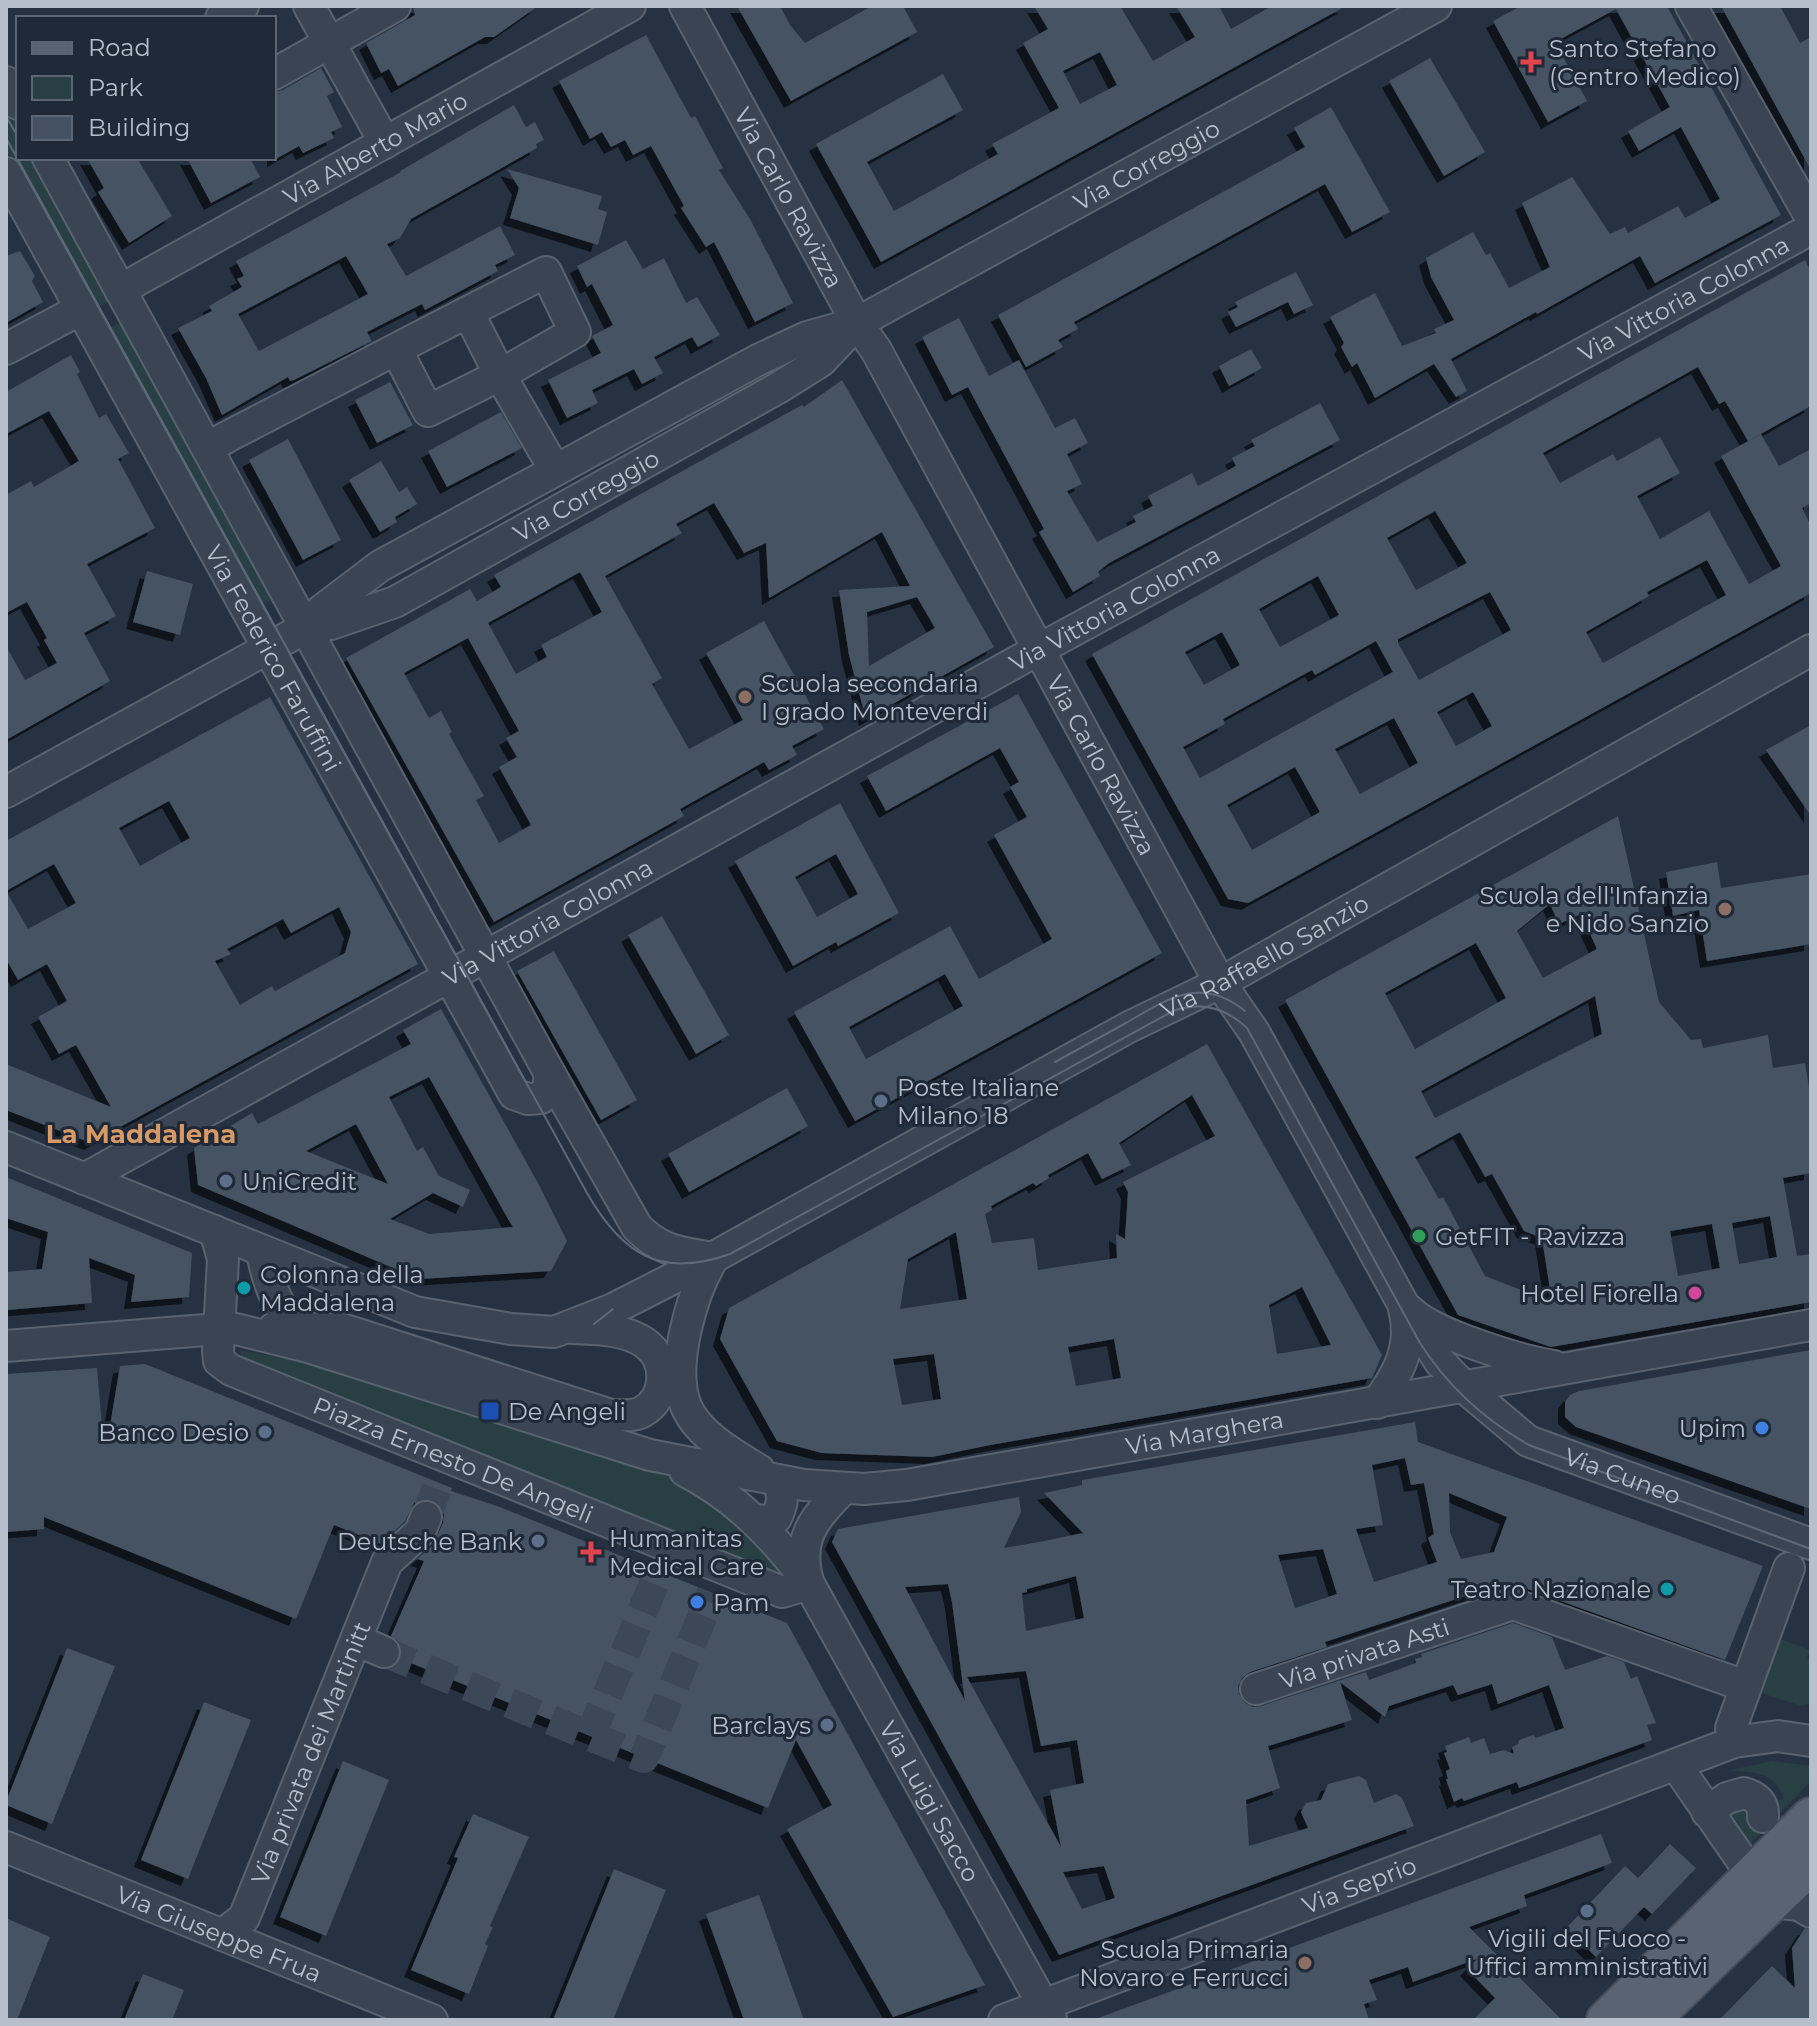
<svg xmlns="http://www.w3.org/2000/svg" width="1817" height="2026" viewBox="0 0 1817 2026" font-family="Montserrat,sans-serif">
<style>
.green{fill:#284043}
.building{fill:#455264;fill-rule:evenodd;filter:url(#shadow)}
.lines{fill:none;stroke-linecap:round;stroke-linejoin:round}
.minor-tunnel{stroke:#3c4757;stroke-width:30;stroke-dasharray:30 15;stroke-linecap:butt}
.minor-casing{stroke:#59626f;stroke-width:34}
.major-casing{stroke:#444d5b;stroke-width:42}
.minor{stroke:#3b4452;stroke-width:30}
.major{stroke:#596372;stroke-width:38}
.tram{stroke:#5d6879;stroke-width:2}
.health-dot{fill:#e0444e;stroke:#1f2937;stroke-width:3}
.education-dot{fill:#8d6e63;stroke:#1f2937;stroke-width:3}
.service-dot{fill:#5c6f8a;stroke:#1f2937;stroke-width:3}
.leisure-dot{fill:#2e9e5b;stroke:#1f2937;stroke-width:3}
.culture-dot{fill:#0f9aa8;stroke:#1f2937;stroke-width:3}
.hotel-dot{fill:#d1479c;stroke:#1f2937;stroke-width:3}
.transit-dot{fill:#1a4fb4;stroke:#1f2937;stroke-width:3}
.shop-dot{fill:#3f7fe0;stroke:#1f2937;stroke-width:3}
.labels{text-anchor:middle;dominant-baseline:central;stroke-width:6;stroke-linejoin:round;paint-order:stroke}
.poi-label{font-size:24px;fill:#b8bfcc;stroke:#1f2937;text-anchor:start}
.street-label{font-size:24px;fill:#b8bfcc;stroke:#1f2937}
.neighbourhood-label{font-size:26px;font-weight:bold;fill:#d79a67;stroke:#1f2937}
</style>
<defs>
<filter id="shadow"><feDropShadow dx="-7" dy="7" stdDeviation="0" flood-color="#0009"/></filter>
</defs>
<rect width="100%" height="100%" fill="#263242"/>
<g class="green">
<polygon points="6,104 18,126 18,158 36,158 113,299 95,309 6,149"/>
<polygon points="125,320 278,596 261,606 106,330"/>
<polygon points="240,1350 296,1361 654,1470 699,1491 742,1520 788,1577 765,1577 245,1367"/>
<polygon points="1780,1639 1810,1650 1807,1658 1811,1659 1811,1703 1802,1706 1761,1693"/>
<path d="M1772,1761L1811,1766V1781L1746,1848L1726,1816L1731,1811L1784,1799C1776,1771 1751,1771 1726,1771Z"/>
</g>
<g class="building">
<polygon points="413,6 538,6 494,37 485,37 398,86 389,69 381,73 366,43 415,15"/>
<polygon points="737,6 780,6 790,25 805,43 872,6 903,6 917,32 791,101"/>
<path d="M1034,6H1120L1153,61L1195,37L1176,6H1219L1231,29L1272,6H1346L881,262L816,144L943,74L963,110L867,162L894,211L998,154L992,144L1059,108L1023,43L1048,29ZM1100,52L1117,85L1080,104L1063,71Z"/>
<polygon points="1521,6 1667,6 1781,215 1655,283 1640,256 1537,314 1536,312 1451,359 1467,391 1456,397 1434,364 1375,398 1357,363 1352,367 1341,347 1344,343 1330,317 1375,293 1402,346 1436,333 1434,329 1454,320 1431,277 1426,258 1435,253 1473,232 1486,255 1490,253 1509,288 1550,267 1522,203 1572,177 1610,234 1625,227 1628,233 1678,206 1685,218 1720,199 1681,127 1639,151 1628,131 1670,107 1616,9 1555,42 1587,101 1548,122 1493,21"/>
<polygon points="1721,6 1780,6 1800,43 1811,37 1811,170"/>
<polygon points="646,35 691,118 695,116 723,168 719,170 750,219 793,303 755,322 714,242 706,247 681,208 684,206 651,146 633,155 625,140 611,147 602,132 590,139 559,81"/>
<polygon points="1430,58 1485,152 1444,176 1389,81"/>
<polygon points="321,68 334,92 327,96 342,127 331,132 334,138 303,153 299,146 274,160 274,92 283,90"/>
<path d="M514,105L526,127L535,122L544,140L536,144L537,148L411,219L400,238L387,244L406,276L500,226L515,255L495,265L498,271L425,310L422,304L367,332L372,341L294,380L290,381L288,377L222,415L206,378L178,328L212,311L209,306L242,287L237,279L244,276L236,261L401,172L400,171ZM346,256L368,294L259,351L238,314Z"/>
<polygon points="1331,107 1390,212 1352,232 1325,184 1074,322 1078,329 1058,340 1063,347 1026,367 998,315 1305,147 1294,128"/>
<polygon points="87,158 137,158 172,216 129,243 98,192 104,188"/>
<polygon points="187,158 250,158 260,177 211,203"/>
<polygon points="507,169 602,196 598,209 607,212 598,245 510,218 519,188"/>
<polygon points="626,240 643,269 664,258 686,303 697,297 720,335 698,347 692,337 654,357 663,373 642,384 634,369 592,390 598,403 567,418 548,380 601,353 592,336 613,325 592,284 587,287 577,266"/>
<polygon points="20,251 35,276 32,281 43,302 6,323 6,256"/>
<path d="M1805,260L1811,272V406L1748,441L1725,401L1719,404L1698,367L1543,453L1560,483L1613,454L1617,461L1660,437L1680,473L1637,496L1660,539L1709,511L1749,584L1781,566L1721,456L1761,434L1779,466L1811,449V503L1802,508L1811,526V593L1248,903L1228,899L1092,654ZM1435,511L1467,563L1416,590L1387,538ZM1707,560L1726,595L1603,663L1586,632L1649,596L1647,592ZM1318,576L1339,615L1280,647L1259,609ZM1490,592L1511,630L1419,680L1398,643V639ZM1222,632L1240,665L1204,685L1185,652ZM1376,641L1393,672L1200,778L1183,747L1225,724L1223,719L1312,670L1315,675ZM1473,692L1492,726L1456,746L1437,712ZM1394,718L1418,763L1360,794L1335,749ZM1295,767L1320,812L1252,850L1227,805Z"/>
<polygon points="1296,272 1313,305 1294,314 1288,302 1236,327 1228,312 1238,307 1235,302"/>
<polygon points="959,318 989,376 1019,360 1055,428 1075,418 1088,443 1067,454 1082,484 1067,491 1097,542 1136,522 1133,516 1153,506 1148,496 1192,473 1198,486 1236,466 1232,458 1255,446 1251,440 1320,403 1340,440 1109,563 1098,572 1100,576 1073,592 1039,532 1044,529 968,387 952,395 922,337"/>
<polygon points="1251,349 1262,368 1229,386 1219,366"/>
<polygon points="71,355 80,372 77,374 99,418 106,414 129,453 118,459 155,528 87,564 116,616 84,633 110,681 6,740 6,646 25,680 57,663 44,640 47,638 27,602 6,613 6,495 31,481 34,487 79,461 49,411 6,434 6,392"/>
<path d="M842,380L994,647L866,719L849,655L839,590L910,586L882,532L769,598L766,543L744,553L714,503L676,524L682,533L605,576L662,678L652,684L689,749L743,720L706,653L764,621L824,729L792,746L797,755L769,770L764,762L680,809L684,816L494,922L346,658L470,589L477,601L501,587L494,575L802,405L804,407ZM580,572L602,612L541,645L547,657L516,674L488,623ZM917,597L935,628L869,666L867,612ZM468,638L519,731L506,738L517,757L499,767L531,825L499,843L476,800L484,796L449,734L452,732L441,711L429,718L404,673Z"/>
<polygon points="390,382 413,425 377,443 355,400"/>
<polygon points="501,412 522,448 447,487 428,451"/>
<polygon points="288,439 341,540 303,560 249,460"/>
<polygon points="381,461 399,492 407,487 417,504 395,517 397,522 380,532 349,480"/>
<polygon points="147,571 193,584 180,635 133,622"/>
<path d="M1018,694L1162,953L855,1121L794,1012L950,926L979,979L1052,939L994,835L1027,817L1010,787L1019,782L1000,748L886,811L867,776ZM945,974L963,1006L866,1059L849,1027Z"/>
<path d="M270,697L418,964L91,1143L6,1110V1064L111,1107L76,1045L59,1054L38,1017L67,1001L47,964L18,980L6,959V841ZM169,801L190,838L140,866L119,828ZM54,864L76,903L28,929L6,891ZM339,907L351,932L345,953L275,991L272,986L240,1005L215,961L231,954L227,949L283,919L291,933Z"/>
<polygon points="1811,725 1811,816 1766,750"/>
<path d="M840,803L899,913L838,946L836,942L793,966L735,861ZM836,854L858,894L817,917L795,877Z"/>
<path d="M1618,816L1659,1002L1691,1040L1701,1039L1703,1048L1768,1035L1773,1068L1805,1063L1811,1100V1173L1783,1178L1797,1256L1811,1254V1302L1551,1347L1458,1315L1285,1000ZM1550,904L1559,924L1581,914L1597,949L1543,978L1517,931ZM1476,943L1506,998L1415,1049L1385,993ZM1595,996L1602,1034L1435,1118L1421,1091ZM1460,1132L1485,1177L1492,1174L1524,1231L1542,1238L1552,1302L1485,1276L1443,1197L1439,1199L1415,1157ZM1770,1216L1777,1257L1739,1264L1732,1223ZM1712,1224L1720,1268L1678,1276L1670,1231Z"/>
<polygon points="1717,862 1721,888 1811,874 1811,944 1707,961 1699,910 1673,916 1666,872"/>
<polygon points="662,916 729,1035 696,1054 628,935"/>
<polygon points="554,951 637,1100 601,1120 517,971"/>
<path d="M441,1009L538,1183L567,1241L551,1271L419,1279L198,1185L194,1148L252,1113L258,1124L411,1044L403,1030ZM429,1077L508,1219L513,1227L429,1234L390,1219L433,1193L463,1207L470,1190L439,1176L423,1147L417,1151L389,1097ZM356,1124L388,1184L306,1151Z"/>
<path d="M1207,1044L1382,1355L1372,1378L990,1445L932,1457L822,1453L777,1441L720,1339L729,1308ZM1192,1095L1215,1136L1123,1182L1128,1192L1125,1239L1116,1234L1117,1258L1038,1270L1034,1238L992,1243L985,1214L992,1210L991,1206L1033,1183L1036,1186L1049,1178L1048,1175L1088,1153L1102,1179L1131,1165L1119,1143ZM956,1232L967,1299L900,1309L908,1259ZM1302,1287L1331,1345L1277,1354L1269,1305ZM1114,1339L1121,1378L1076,1386L1068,1347ZM934,1354L941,1399L902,1405L893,1359Z"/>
<polygon points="787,1088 808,1126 689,1192 668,1154"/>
<polygon points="6,1177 192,1253 189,1297 131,1302 135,1275 89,1258 92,1303 6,1310 6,1272 42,1269 48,1232 6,1218"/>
<polygon points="1811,1350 1811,1509 1576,1427 1565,1417 1565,1402 1570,1395 1579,1391"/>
<polygon points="145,1364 452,1488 451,1491 500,1507 787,1623 985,1985 893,2017 787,1829 832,1805 796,1740 768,1808 401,1659 402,1651 399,1642 391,1636 424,1561 417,1559 433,1545 443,1523 444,1514 441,1507 433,1501 423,1499 414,1503 405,1521 381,1544 334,1525 296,1619 44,1517 44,1529 6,1532 6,1374 97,1368 103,1438 108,1438 120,1366"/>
<path d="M1415,1422L1418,1442L1763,1566L1725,1660L1508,1582L1325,1642L1327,1647L1250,1672L1242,1678L1238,1686L1239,1694L1245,1703L1253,1707L1261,1706L1366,1672L1369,1680L1416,1663L1415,1659L1422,1657L1421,1654L1513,1623L1552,1637L1565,1670L1607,1656L1624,1662L1631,1679L1637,1676L1656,1723L1647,1725L1652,1740L1519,1788L1517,1782L1464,1801L1462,1798L1454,1802L1446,1779H1448L1446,1771L1450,1769L1444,1753L1447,1752L1445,1746L1469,1737L1471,1743L1484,1738L1490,1754L1504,1750L1514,1754L1512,1747L1518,1744L1519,1740L1533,1735L1536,1738L1564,1728L1549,1685L1498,1704L1492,1684L1458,1695L1453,1685L1389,1706L1385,1717L1340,1682L1352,1720L1268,1746L1280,1788L1246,1800L1249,1846L1308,1828L1301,1812L1306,1803L1321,1800L1328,1784L1359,1776L1366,1780L1374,1803L1396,1794L1402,1798L1414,1826L1059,1955L832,1542L838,1529L1019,1497L1021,1512L1004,1548L1044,1541L1083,1533L1044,1493L1082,1485V1480ZM1405,1458L1411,1485L1424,1483L1434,1534L1428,1538L1437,1562L1374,1582L1356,1529L1383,1525L1372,1465ZM1449,1493L1507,1517L1494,1552L1461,1559L1450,1532ZM1323,1549L1337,1594L1295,1608L1278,1555ZM1076,1576L1084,1618L1026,1631L1022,1593L1027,1592V1589ZM948,1584L952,1602L965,1701L905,1587ZM1026,1671L1041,1746L1077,1740L1084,1783L1050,1790L1061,1847L967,1677ZM1104,1866L1115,1898L1082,1909L1063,1872Z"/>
<polygon points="67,1648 115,1666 52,1824 6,1805 6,1802"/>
<polygon points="204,1702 251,1720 188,1879 141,1860"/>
<polygon points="343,1761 389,1780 326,1936 280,1917"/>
<polygon points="473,1814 529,1837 490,1926 493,1927 485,1944 488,1946 469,1994 411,1970 458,1858 454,1857"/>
<polygon points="1601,1834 1612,1863 1524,1895 1527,1906 1469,1927 1562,2020 1473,2020 1495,1998 1467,1969 1477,1959 1413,1982 1408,1967 1369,1980 1377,2000 1364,2004 1369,2020 1098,2020 1098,2018"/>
<polygon points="1670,1844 1696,1868 1652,1914 1644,1907 1596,1957 1566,1928 1625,1866 1638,1878"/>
<polygon points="614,1869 666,1890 613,2020 553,2020"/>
<polygon points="759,1895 804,2020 744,2020 706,1914"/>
<polygon points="6,1918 50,1937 17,2020 6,2020"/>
<polygon points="1805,1928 1811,1930 1811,2020 1719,2020 1772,1966 1795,1988 1792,1948"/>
<polygon points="143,1974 184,1990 172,2020 124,2020"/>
</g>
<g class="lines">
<g class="minor-tunnel">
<polyline points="426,1517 439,1483"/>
<polyline points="384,1652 644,1758 712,1593"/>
<polyline points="590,1736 659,1572"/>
</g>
<defs>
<g id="minor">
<polyline points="309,6 385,143"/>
<path id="s1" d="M685,6L857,323L876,350L1220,983L1254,1032L1403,1304L1440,1362L1465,1388L1528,1441L1811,1544"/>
<polyline points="1691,6 1811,218"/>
<polyline points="221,18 243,6"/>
<polyline points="274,74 395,6"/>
<polyline points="6,82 18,104"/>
<path d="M48,158L550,1074L637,1227C661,1252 681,1252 713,1258"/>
<path id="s2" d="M6,173L514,1094L528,1099L541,1098L548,1088L550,1074"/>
<path id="s3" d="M120,290L630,6"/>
<polyline points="468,312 500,375 555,470"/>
<polyline points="6,349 81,309"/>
<path d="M207,448L227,437C333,382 439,326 546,272L575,332L500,375L428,411L396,349"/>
<path id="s4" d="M305,628L322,610L380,566L758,360L807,337L857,323L1436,6"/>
<path id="s5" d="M6,792L305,628L331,624L395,602L778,388L821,361L855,325"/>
<path id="s6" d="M6,1147L415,1312L511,1329L554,1332L613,1309L705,1262L1129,1027L1220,983L1811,650"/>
<path id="s7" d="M84,1179L1025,657L1811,229"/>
<path id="s8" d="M215,1231L223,1259L218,1351L219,1361L231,1370L782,1592L809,1584"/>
<path d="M262,1251C268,1289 280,1308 302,1339"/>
<path d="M713,1258C692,1293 670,1366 686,1406C698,1435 733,1454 759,1470"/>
<path d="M1410,1311C1433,1334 1521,1361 1554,1366"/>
<path d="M274,1328L342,1329L611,1415C621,1415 632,1417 642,1412C668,1398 669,1360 645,1343C625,1329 596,1329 572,1328"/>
<path id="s9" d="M6,1346L230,1328L240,1330L308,1347L650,1455L804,1485L864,1489L907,1485L1811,1325"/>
<path d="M1377,1403C1398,1374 1414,1347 1404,1309"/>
<path id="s10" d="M685,1471C736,1497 776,1538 809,1584L1051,2019"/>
<path d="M755,1520L766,1521L776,1518C783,1504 784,1495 778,1481"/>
<path d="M808,1581C796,1538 814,1519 843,1489"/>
<polyline points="356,1640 384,1652"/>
<path id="s11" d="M1256,1689L1513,1604L1745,1686"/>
<polyline points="1734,1742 1731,1728 1789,1568"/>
<polyline points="1676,1765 1752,1875"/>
<path d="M1707,1812L1727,1798L1744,1793C1757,1797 1764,1803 1763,1817"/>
<path id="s12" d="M6,1847L432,2020"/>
<polyline points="1771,1902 1799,1905 1811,1912"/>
<path id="s13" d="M222,1935L244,1918L387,1562L420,1532L426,1517"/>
<path id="s14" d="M1004,2020L1734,1742L1778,1736L1811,1741"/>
</g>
<g id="major">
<polyline points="1606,2020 1811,1817"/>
<polyline points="1650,2020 1811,1864"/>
</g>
</defs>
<use href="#minor" class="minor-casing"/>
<use href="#major" class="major-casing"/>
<use href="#minor" class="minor"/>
<use href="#major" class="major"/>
<g class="tram">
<polyline points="6,116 18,137"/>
<path d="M6,138L587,1193C622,1254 660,1279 730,1254L1173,1011C1201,1001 1225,1007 1247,1028L1420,1343C1448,1387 1485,1420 1529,1445L1811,1549"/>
<path d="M1055,1062C1079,1049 1102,1036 1126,1023C1167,999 1201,975 1245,1011"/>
<polyline points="594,1324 613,1309"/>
</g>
</g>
<g class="health-dot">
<path d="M1527 50h8v8h8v8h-8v8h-8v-8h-8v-8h8z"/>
<path d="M587 1540h8v8h8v8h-8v8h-8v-8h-8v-8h8z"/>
</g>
<g class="education-dot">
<circle cx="745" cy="697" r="8"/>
<circle cx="1725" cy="909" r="8"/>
<circle cx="1305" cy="1963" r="8"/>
</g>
<g class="service-dot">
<circle cx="881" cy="1101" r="8"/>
<circle cx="226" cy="1181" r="8"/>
<circle cx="265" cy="1432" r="8"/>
<circle cx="538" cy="1541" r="8"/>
<circle cx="827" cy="1725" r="8"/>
<circle cx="1587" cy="1911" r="8"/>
</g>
<circle class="leisure-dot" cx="1419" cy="1236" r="8"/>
<g class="culture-dot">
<circle cx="244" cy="1288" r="8"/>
<circle cx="1667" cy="1589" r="8"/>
</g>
<circle class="hotel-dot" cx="1695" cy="1293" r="8"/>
<rect class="transit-dot" x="480" y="1401" width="20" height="20" rx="4"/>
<g class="shop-dot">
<circle cx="1762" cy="1428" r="8"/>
<circle cx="697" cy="1602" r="8"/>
</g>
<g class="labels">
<g class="poi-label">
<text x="1549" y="48">Santo Stefano<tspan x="1549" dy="28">(Centro Medico)</tspan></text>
<text x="761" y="683">Scuola secondaria<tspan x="761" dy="28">I grado Monteverdi</tspan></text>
<text x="1709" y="895" text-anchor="end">Scuola dell'Infanzia<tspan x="1709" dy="28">e Nido Sanzio</tspan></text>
<text x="897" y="1087">Poste Italiane<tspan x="897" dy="28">Milano 18</tspan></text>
<text x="242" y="1181">UniCredit</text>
<text x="1435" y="1236">GetFIT - Ravizza</text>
<text x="260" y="1274">Colonna della<tspan x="260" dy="28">Maddalena</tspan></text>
<text x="1679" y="1293" text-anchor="end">Hotel Fiorella</text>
<text x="508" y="1411">De Angeli</text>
<text x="1746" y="1428" text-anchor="end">Upim</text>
<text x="249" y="1432" text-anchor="end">Banco Desio</text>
<text x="609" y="1538">Humanitas<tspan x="609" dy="28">Medical Care</tspan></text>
<text x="522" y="1541" text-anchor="end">Deutsche Bank</text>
<text x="1651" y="1589" text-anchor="end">Teatro Nazionale</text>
<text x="713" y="1602">Pam</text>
<text x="811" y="1725" text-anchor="end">Barclays</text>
<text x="1587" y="1938" text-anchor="middle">Vigili del Fuoco -<tspan x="1587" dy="28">Uffici amministrativi</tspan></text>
<text x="1289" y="1949" text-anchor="end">Scuola Primaria<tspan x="1289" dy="28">Novaro e Ferrucci</tspan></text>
</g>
<g class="street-label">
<text stroke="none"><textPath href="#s3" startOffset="292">Via Alberto Mario</textPath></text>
<text stroke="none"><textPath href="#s4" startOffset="964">Via Correggio</textPath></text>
<text stroke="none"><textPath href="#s1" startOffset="218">Via Carlo Ravizza</textPath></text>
<text stroke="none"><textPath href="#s7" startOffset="1826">Via Vittoria Colonna</textPath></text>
<text stroke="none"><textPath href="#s5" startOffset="654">Via Correggio</textPath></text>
<text stroke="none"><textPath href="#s7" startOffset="1178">Via Vittoria Colonna</textPath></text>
<text stroke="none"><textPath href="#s2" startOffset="554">Via Federico Faruffini</textPath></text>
<text stroke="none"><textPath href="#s1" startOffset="866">Via Carlo Ravizza</textPath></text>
<text stroke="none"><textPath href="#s7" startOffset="530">Via Vittoria Colonna</textPath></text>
<text stroke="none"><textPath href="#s6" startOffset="1386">Via Raffaello Sanzio</textPath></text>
<text stroke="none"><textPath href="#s9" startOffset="1226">Via Marghera</textPath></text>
<text stroke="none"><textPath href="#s8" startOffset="386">Piazza Ernesto De Angeli</textPath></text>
<text stroke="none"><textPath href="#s1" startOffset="1772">Via Cuneo</textPath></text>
<text stroke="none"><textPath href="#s11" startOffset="114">Via privata Asti</textPath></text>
<text stroke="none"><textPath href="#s13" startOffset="206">Via privata dei Martinitt</textPath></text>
<text stroke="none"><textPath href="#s10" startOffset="418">Via Luigi Sacco</textPath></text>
<text stroke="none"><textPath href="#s14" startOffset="380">Via Seprio</textPath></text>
<text stroke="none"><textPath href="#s12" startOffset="230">Via Giuseppe Frua</textPath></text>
</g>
<g class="neighbourhood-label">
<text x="141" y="1134">La Maddalena</text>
</g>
</g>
<rect width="1817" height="2026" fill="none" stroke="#b8bfcc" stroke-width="16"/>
<rect x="16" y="16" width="260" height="144" fill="#1f2937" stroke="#5c6573" stroke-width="2"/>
<rect x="32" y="42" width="40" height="12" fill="#596372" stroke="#5c6573" stroke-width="2"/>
<text x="88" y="56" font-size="24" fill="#b8bfcc">Road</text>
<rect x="32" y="76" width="40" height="24" fill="#284043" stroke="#5c6573" stroke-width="2"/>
<text x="88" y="96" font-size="24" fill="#b8bfcc">Park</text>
<rect x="32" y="116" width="40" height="24" fill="#455264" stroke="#5c6573" stroke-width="2"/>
<text x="88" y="136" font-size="24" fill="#b8bfcc">Building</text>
</svg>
